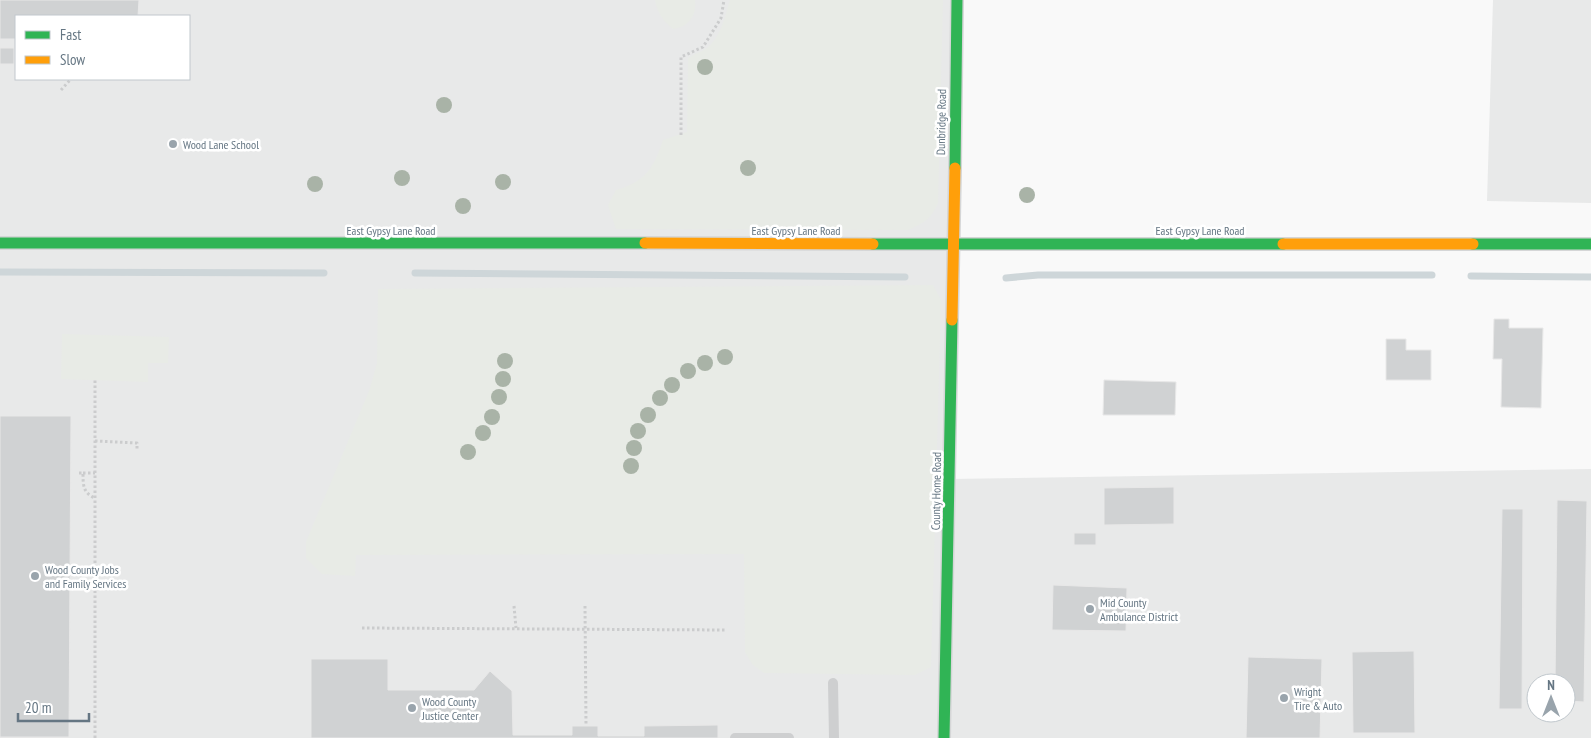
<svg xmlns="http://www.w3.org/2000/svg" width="1591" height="738" viewBox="0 0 1591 738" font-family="'PT Sans Narrow',sans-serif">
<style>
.built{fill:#e8e9e9;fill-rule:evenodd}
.green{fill:#e8ebe6}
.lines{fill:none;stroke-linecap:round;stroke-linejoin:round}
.stream{stroke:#ced6d9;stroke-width:7}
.building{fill:#d0d2d3;stroke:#e8e8e8}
.fast-casing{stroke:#d5d6d7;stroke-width:14}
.slow-casing{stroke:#d5d6d7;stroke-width:14}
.path{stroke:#cbcccd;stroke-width:3;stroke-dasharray:2.5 2.5;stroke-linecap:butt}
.lane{stroke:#cecfd0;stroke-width:10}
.fast{stroke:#30b455;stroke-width:11}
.slow{stroke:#ff9f0a;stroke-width:11}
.tree{fill:#a9b3a7}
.poi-dot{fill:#99a4ac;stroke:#fff;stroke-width:2}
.labels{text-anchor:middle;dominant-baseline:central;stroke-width:5;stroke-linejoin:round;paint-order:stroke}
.street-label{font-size:12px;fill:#657683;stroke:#fff}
.poi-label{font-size:12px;fill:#657683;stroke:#fff;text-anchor:start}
</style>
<rect width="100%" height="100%" fill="#f9f9f9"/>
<g class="built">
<path d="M0,0H957L950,479L1591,469V738H0ZM16,16H189V79H16ZM1536,683H1566V713H1536Z"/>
<polygon points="1493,0 1591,0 1591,203 1487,201"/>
</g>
<g class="green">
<path d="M655,0H695C697,16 688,27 673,29C663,21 657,12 655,0Z"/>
<path d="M730,0H943L938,203C931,219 924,223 908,230L616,229L608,205L616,190C645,182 654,168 663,140L687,132L688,58C694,54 701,52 707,48C721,37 725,16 730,0Z"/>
<polygon points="933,285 941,300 931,667 915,675 764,673 752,664 745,652 744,554 356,555 355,576 322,574 306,558 306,542 369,391 377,363 378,289"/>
<polygon points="62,334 169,337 168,363 148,363 148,382 61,379"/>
</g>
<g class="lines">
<g class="stream">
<polyline points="0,272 324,273"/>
<polyline points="415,273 905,277"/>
<polyline points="1471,276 1591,277"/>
<polyline points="1006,278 1038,275 1432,275"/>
</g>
</g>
<g class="building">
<polygon points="0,0 139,0 138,16 16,16 16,39 0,39"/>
<rect x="0" y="48" width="14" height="16"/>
<polygon points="1494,319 1509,319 1509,328 1543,328 1541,408 1501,407 1502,359 1493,359"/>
<polygon points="1386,339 1406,339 1406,350 1431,350 1431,380 1386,380"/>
<polygon points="1104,380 1176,382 1175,415 1103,415"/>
<polygon points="0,416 71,416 69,737 0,737"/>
<polygon points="1174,487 1174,524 1104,525 1104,488"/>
<polygon points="1557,500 1587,501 1584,702 1566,701 1566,683 1555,683"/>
<polygon points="1502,509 1523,509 1522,709 1499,709"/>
<rect x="1074" y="533" width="22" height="12"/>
<polygon points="1053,585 1127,588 1126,631 1052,630"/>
<polygon points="1414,651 1415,733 1353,733 1352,652"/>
<polygon points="1248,657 1322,659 1320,738 1246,738"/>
<polygon points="311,659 388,659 388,690 474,690 490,671 512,691 513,735 572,735 572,726 598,726 598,736 644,736 644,726 718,725 718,738 311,738"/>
</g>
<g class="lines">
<defs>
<g id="fast">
<polyline points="955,168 957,0"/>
<polyline points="0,243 645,243"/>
<polyline points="873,244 1283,244"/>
<polyline points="1473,244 1591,244"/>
<polyline points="944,738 952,320"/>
</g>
<g id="slow">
<polyline points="645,243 873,244"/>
<polyline points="1283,244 1473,244"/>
<polyline points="952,320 955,168"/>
</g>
</defs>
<use href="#fast" class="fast-casing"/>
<use href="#slow" class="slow-casing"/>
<g class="path">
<polyline points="61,90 71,79"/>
<polyline points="681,135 681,57 703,47 721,18 724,0"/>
<polyline points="95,441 137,443 137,450"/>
<path d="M79,473H83C83,485 83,493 95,498"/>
<polyline points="83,473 95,473"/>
<polyline points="514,606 516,628"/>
<polyline points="585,606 586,726"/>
<polyline points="362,628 725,630"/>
<polyline points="95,738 95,380"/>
</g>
<g class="lane">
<polyline points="833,683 834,738"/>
<polyline points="735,738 789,738"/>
</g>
<use href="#fast" class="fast"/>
<use href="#slow" class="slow"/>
</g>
<g class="tree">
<circle cx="705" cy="67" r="8"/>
<circle cx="444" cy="105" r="8"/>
<circle cx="748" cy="168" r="8"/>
<circle cx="402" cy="178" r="8"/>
<circle cx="503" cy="182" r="8"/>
<circle cx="315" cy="184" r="8"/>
<circle cx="1027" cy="195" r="8"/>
<circle cx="463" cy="206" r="8"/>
<circle cx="725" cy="357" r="8"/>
<circle cx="505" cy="361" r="8"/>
<circle cx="705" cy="363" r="8"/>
<circle cx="688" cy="371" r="8"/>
<circle cx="503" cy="379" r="8"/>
<circle cx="672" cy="385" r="8"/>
<circle cx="499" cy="397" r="8"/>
<circle cx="660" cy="398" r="8"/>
<circle cx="648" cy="415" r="8"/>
<circle cx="492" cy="417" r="8"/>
<circle cx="638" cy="431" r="8"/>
<circle cx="483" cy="433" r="8"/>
<circle cx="634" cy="448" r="8"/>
<circle cx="468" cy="452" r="8"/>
<circle cx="631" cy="466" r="8"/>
</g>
<g class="poi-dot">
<circle cx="173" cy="144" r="5"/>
<circle cx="35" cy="576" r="5"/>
<circle cx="1090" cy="609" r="5"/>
<circle cx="1284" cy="698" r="5"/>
<circle cx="412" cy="708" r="5"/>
</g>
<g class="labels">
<g class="street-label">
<text transform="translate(941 122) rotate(-89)">Dunbridge Road</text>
<text x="391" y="230">East Gypsy Lane Road</text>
<text x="796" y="230">East Gypsy Lane Road</text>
<text x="1200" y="230">East Gypsy Lane Road</text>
<text transform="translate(936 491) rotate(-89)">County Home Road</text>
</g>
<g class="poi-label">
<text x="183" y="144">Wood Lane School</text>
<text x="45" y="569">Wood County Jobs<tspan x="45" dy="14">and Family Services</tspan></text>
<text x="1100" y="602">Mid County<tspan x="1100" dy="14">Ambulance District</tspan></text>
<text x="1294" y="691">Wright<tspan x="1294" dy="14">Tire &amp; Auto</tspan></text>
<text x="422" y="701">Wood County<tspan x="422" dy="14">Justice Center</tspan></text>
</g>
</g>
<rect x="15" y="15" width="175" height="65" fill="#ffffff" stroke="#c1c8cd"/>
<rect x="25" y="31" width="25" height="8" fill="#30b455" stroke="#c1c8cd"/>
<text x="60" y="40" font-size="15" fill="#657683">Fast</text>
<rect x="25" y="56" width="25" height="8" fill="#ff9f0a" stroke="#c1c8cd"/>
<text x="60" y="65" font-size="15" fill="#657683">Slow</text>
<g transform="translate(1551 698)"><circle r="24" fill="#ffffff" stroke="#c1c8cd"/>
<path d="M0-4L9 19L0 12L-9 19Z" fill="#99a4ac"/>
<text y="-8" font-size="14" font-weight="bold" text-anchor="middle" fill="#657683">N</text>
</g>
<path d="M18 713v8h71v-8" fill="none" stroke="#657683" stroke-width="2.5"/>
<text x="25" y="713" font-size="15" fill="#657683" stroke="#ffffff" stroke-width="4" paint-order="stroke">20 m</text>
</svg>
